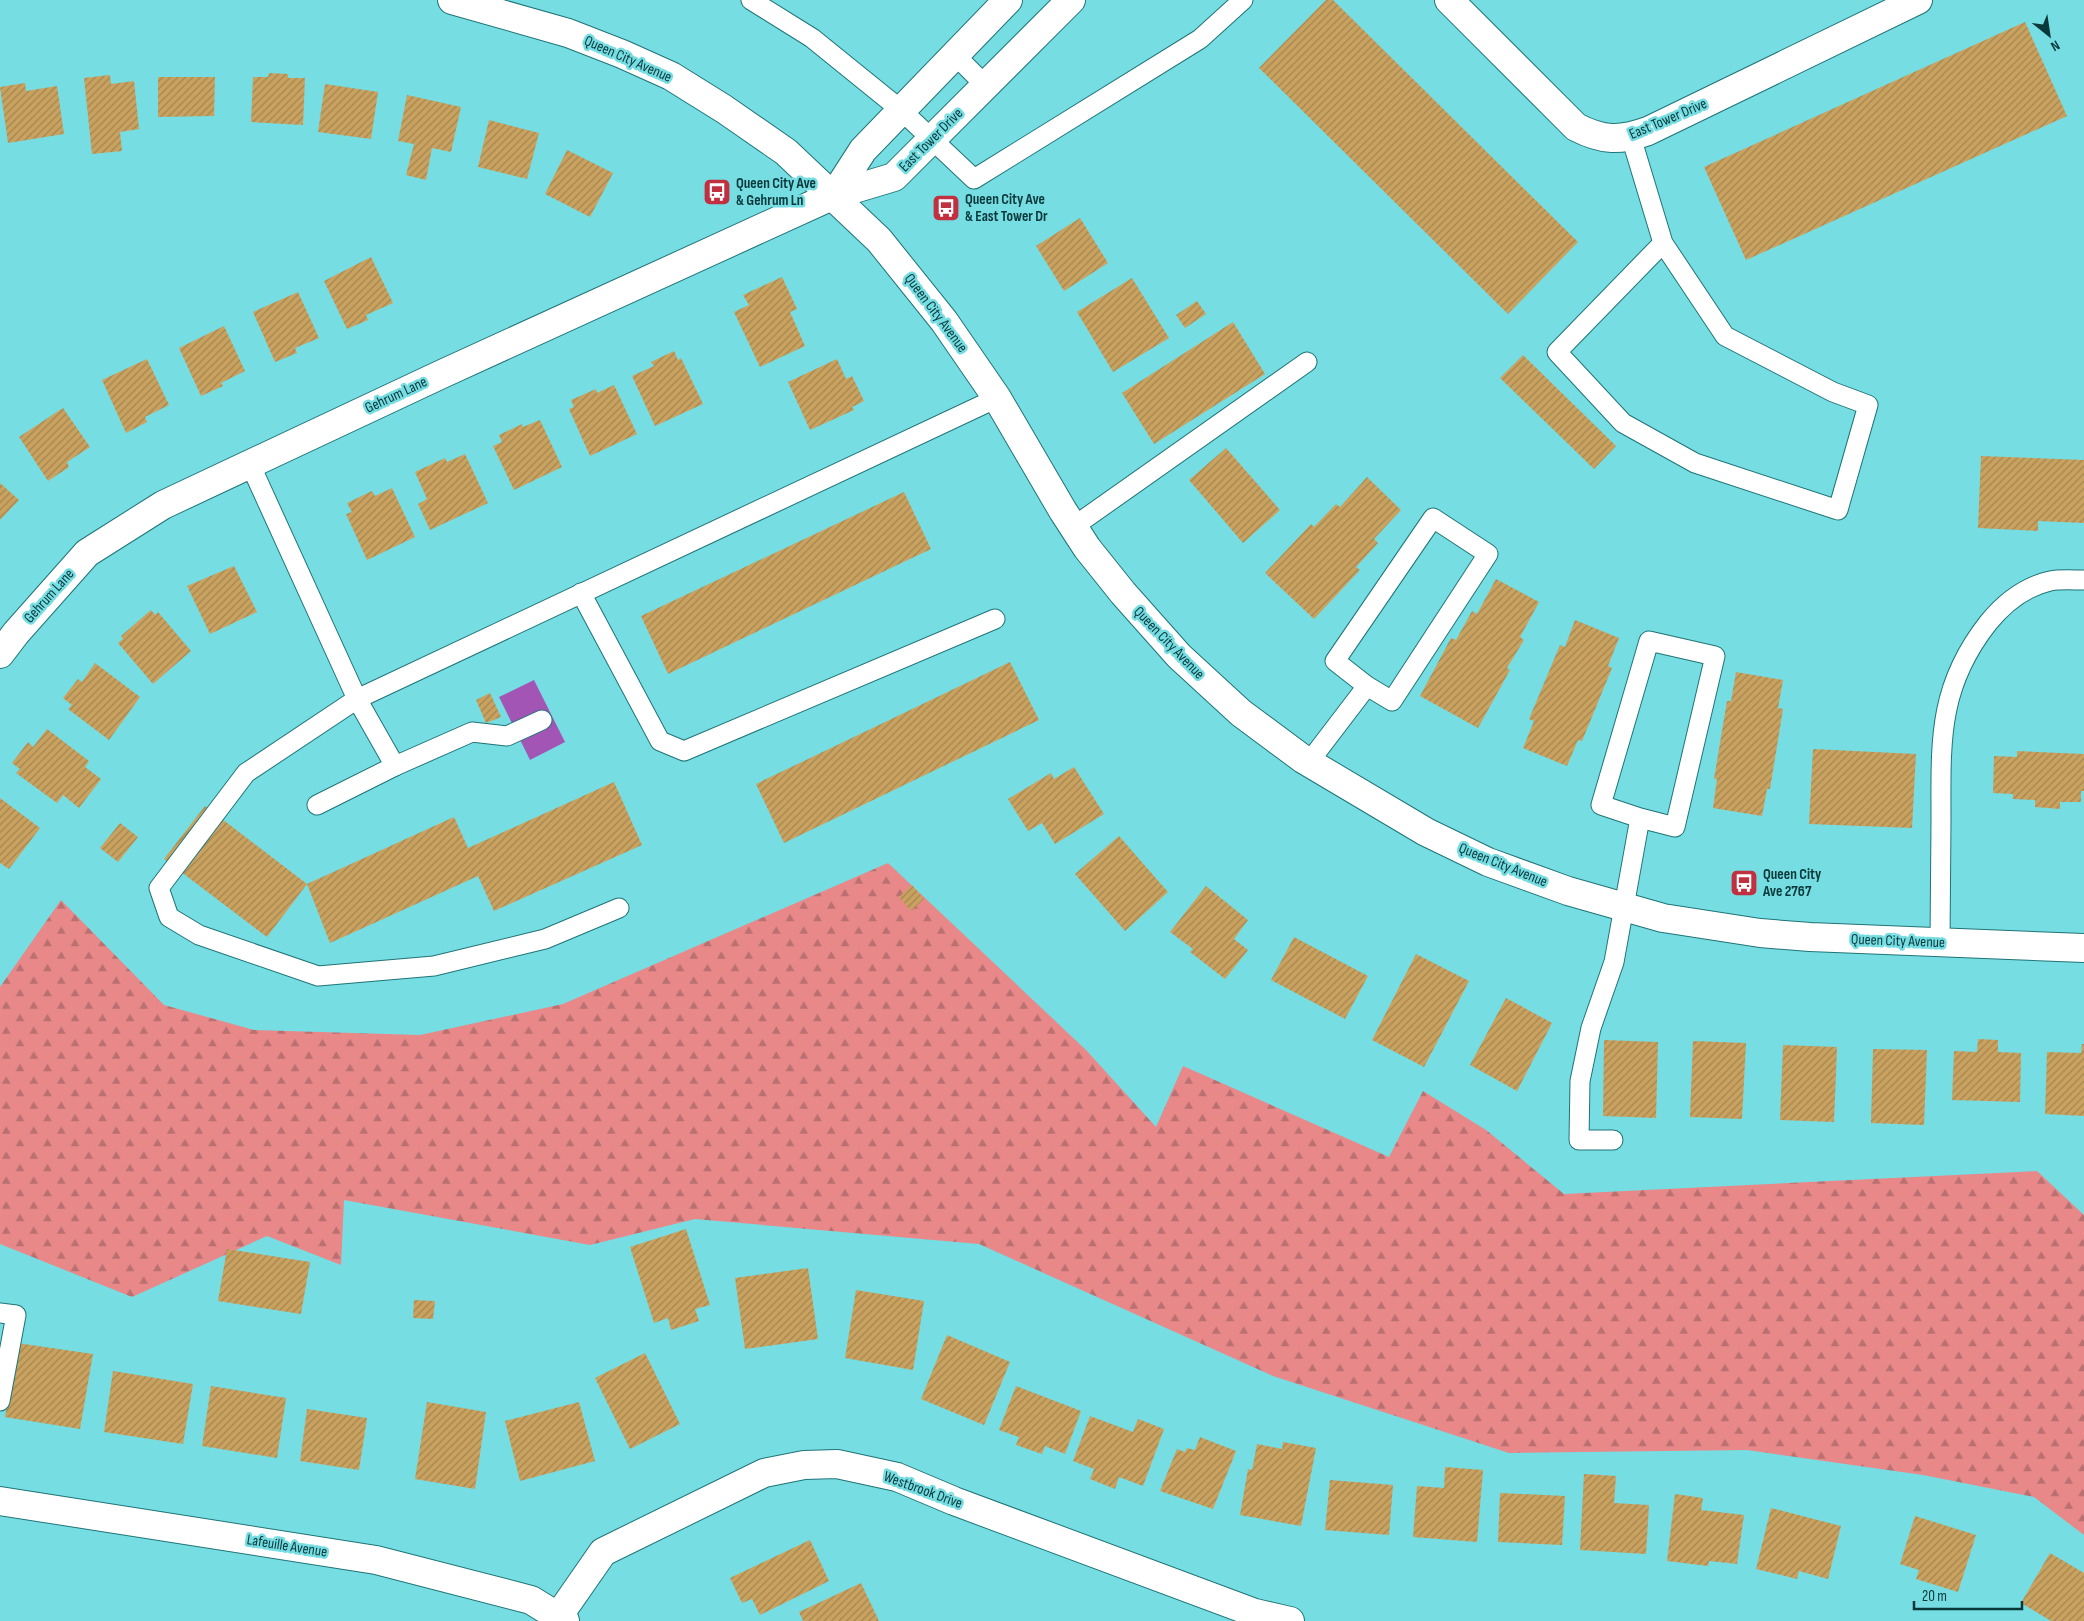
<svg xmlns="http://www.w3.org/2000/svg" width="2084" height="1621" viewBox="0 0 2084 1621" font-family="'Sofia Sans Condensed',sans-serif">
<style>
.forest{fill:url(#forest-firs)}
.water{fill:#a255b5}
.building{fill:url(#building-hatch)}
.lines{fill:none;stroke-linecap:round;stroke-linejoin:round}
.lane-casing{stroke:#1f7477;stroke-width:21}
.street-casing{stroke:#1f7477;stroke-width:30}
.secondary-casing{stroke:#1f7477;stroke-width:30}
.lane{stroke:#fff;stroke-width:19}
.street{stroke:#fff;stroke-width:28}
.secondary{stroke:#fff;stroke-width:28}
.labels{text-anchor:middle;dominant-baseline:central;stroke-width:5;stroke-linejoin:round;paint-order:stroke}
.street-label{font-size:15px;fill:#09383a;stroke:#76dde2}
.poi-label{font-size:15px;font-weight:bold;fill:#09383a;stroke:#76dde2;text-anchor:start}
</style>
<defs>
<pattern id="forest-firs" width="22" height="20" patternUnits="userSpaceOnUse" patternTransform="scale(1.25)"><rect width="22" height="20" fill="#e88889"/><path d="M5 1l3.5 6h-7zM16 11l3.5 6h-7z" fill="#ba7071"/></pattern>
<pattern id="building-hatch" width="6" height="6" patternUnits="userSpaceOnUse" patternTransform="scale(1.25)"><rect width="6" height="6" fill="#caa260"/><path d="M-1 1l2-2M0 6l6-6M5 7l2-2" fill="none" stroke="#a28550"/></pattern>
</defs>
<rect width="100%" height="100%" fill="#76dde2"/>
<polygon class="forest" points="888,863 1086,1050 1156,1127 1183,1066 1389,1157 1423,1091 1486,1130 1564,1194 2037,1171 2084,1215 2084,1535 2034,1497 1923,1475 1747,1450 1509,1453 1273,1376 979,1244 695,1219 590,1245 344,1200 341,1265 267,1236 132,1297 0,1244 0,987 61,900 164,1005 254,1030 420,1035 563,1004"/>
<polygon class="water" points="534,680 565,742 530,760 499,697"/>
<g class="building">
<polygon points="1326,0 1333,0 1578,242 1508,314 1259,68"/>
<polygon points="2025,22 2067,116 1746,260 1704,167"/>
<polygon points="269,73 288,74 288,78 305,78 303,125 251,122 253,77 268,77"/>
<polygon points="110,75 111,84 134,81 139,129 120,132 122,151 92,154 84,78"/>
<polygon points="158,77 215,77 214,116 158,117"/>
<polygon points="25,83 26,91 57,86 64,134 8,143 0,87"/>
<polygon points="325,84 378,92 371,139 318,132"/>
<polygon points="407,95 461,107 451,152 432,148 426,180 406,175 414,144 398,141"/>
<polygon points="489,120 539,133 527,179 478,167"/>
<polygon points="567,150 613,173 590,217 545,194"/>
<polygon points="1080,218 1108,263 1064,291 1036,246"/>
<polygon points="371,257 393,303 366,315 368,320 347,329 324,281"/>
<polygon points="782,277 797,309 790,312 805,346 760,367 734,312 749,305 743,295"/>
<polygon points="1132,278 1169,338 1113,372 1077,312"/>
<polygon points="298,292 319,338 295,348 297,353 275,362 253,312"/>
<polygon points="1197,301 1206,314 1185,328 1176,315"/>
<polygon points="1233,322 1265,374 1154,444 1122,393"/>
<polygon points="224,326 245,371 221,383 223,386 201,396 179,348"/>
<polygon points="674,351 678,360 681,358 703,404 655,426 632,376 654,366 651,362"/>
<polygon points="1523,355 1616,446 1594,469 1500,378"/>
<polygon points="147,359 169,405 145,417 147,422 126,433 102,380"/>
<polygon points="837,359 846,379 852,376 864,401 852,407 854,410 810,430 788,382"/>
<polygon points="614,385 637,434 590,456 569,409 574,407 571,400 596,389 597,393"/>
<polygon points="63,408 90,447 67,462 69,467 48,481 19,437"/>
<polygon points="540,420 562,467 514,490 493,446 502,442 499,435 522,424 523,427"/>
<polygon points="1226,448 1280,510 1243,543 1189,480"/>
<polygon points="465,454 488,503 430,530 418,504 427,499 415,472 445,458 447,462"/>
<polygon points="1981,456 2084,460 2084,523 2038,521 2038,531 1978,528"/>
<polygon points="1367,477 1401,510 1374,539 1378,543 1356,567 1360,570 1314,619 1265,573 1311,524 1314,527 1336,504 1340,507"/>
<polygon points="0,483 19,500 0,520"/>
<polygon points="392,488 415,537 367,560 346,514 352,512 347,503 372,491 375,496"/>
<polygon points="904,492 931,549 668,674 641,616"/>
<polygon points="234,566 257,612 210,634 187,586"/>
<polygon points="1496,579 1539,602 1520,637 1524,640 1507,668 1510,670 1478,728 1420,696 1451,638 1456,640 1472,611 1477,614"/>
<polygon points="151,610 155,615 158,612 191,651 153,684 118,643 123,639 121,636"/>
<polygon points="1575,620 1619,638 1608,666 1612,668 1582,741 1578,740 1567,766 1523,748 1534,721 1529,719 1560,645 1565,647"/>
<polygon points="1010,662 1039,720 784,843 756,784"/>
<polygon points="95,663 140,697 109,740 68,709 72,705 63,698 78,679 82,682"/>
<polygon points="1736,672 1783,680 1778,708 1783,709 1770,789 1767,789 1762,816 1713,808 1717,779 1714,779 1727,701 1731,701"/>
<polygon points="490,693 501,717 486,723 476,700"/>
<polygon points="47,729 89,761 85,767 101,779 79,808 63,795 57,803 16,773 20,769 12,763 28,742 33,747"/>
<polygon points="1813,749 1916,754 1912,828 1809,824"/>
<polygon points="2017,751 2084,754 2084,791 2081,791 2081,802 2060,802 2060,809 2035,807 2035,800 2013,799 2013,794 1993,793 1994,756 2017,757"/>
<polygon points="1074,767 1104,814 1055,844 1042,823 1028,831 1008,799 1051,773 1054,779"/>
<polygon points="614,782 642,845 494,911 478,876 330,943 307,884 454,817 468,848"/>
<polygon points="0,798 40,828 9,869 0,863"/>
<polygon points="205,806 307,884 267,937 164,859"/>
<polygon points="120,823 138,837 118,862 100,848"/>
<polygon points="1119,836 1168,892 1125,931 1075,874"/>
<polygon points="912,885 924,899 911,911 899,897"/>
<polygon points="1206,886 1248,920 1234,939 1248,950 1225,979 1190,952 1193,949 1170,932"/>
<polygon points="1294,937 1368,976 1345,1019 1271,980"/>
<polygon points="1416,954 1469,981 1424,1067 1372,1040"/>
<polygon points="1506,998 1552,1023 1517,1091 1470,1065"/>
<polygon points="1978,1039 1998,1040 1998,1052 2021,1053 2020,1102 1952,1100 1954,1051 1977,1052"/>
<polygon points="1604,1040 1658,1042 1656,1118 1603,1116"/>
<polygon points="1693,1041 1746,1043 1742,1119 1690,1117"/>
<polygon points="2082,1044 2084,1044 2084,1116 2045,1114 2047,1052 2081,1053"/>
<polygon points="1783,1045 1837,1047 1834,1122 1780,1120"/>
<polygon points="1873,1049 1927,1050 1924,1125 1871,1123"/>
<polygon points="686,1229 710,1305 695,1309 699,1321 671,1330 668,1318 654,1323 630,1247"/>
<polygon points="227,1249 310,1262 301,1314 218,1301"/>
<polygon points="808,1268 818,1339 745,1349 735,1278"/>
<polygon points="856,1290 924,1301 913,1370 845,1358"/>
<polygon points="414,1300 435,1301 433,1319 413,1318"/>
<polygon points="947,1335 1010,1362 984,1425 921,1399"/>
<polygon points="17,1343 93,1354 80,1429 5,1417"/>
<polygon points="645,1353 680,1424 630,1449 595,1378"/>
<polygon points="113,1371 193,1384 183,1444 104,1432"/>
<polygon points="211,1386 286,1398 277,1458 202,1446"/>
<polygon points="1016,1386 1081,1411 1065,1454 1045,1446 1042,1454 1016,1445 1019,1437 999,1430"/>
<polygon points="427,1402 486,1412 475,1489 415,1479"/>
<polygon points="579,1402 595,1461 520,1481 505,1421"/>
<polygon points="307,1409 367,1418 359,1470 300,1461"/>
<polygon points="1090,1416 1133,1432 1138,1419 1164,1429 1143,1486 1119,1477 1115,1489 1090,1479 1094,1469 1073,1461"/>
<polygon points="1200,1437 1236,1451 1213,1509 1160,1491 1177,1449 1185,1452 1187,1448 1195,1450"/>
<polygon points="1283,1442 1316,1448 1301,1526 1240,1515 1248,1469 1252,1470 1257,1444 1282,1449"/>
<polygon points="1445,1467 1483,1470 1477,1542 1413,1537 1417,1486 1444,1488"/>
<polygon points="1584,1474 1616,1476 1614,1503 1649,1505 1646,1554 1580,1550"/>
<polygon points="1330,1480 1393,1485 1389,1535 1325,1530"/>
<polygon points="1500,1493 1565,1496 1562,1545 1498,1542"/>
<polygon points="1675,1494 1703,1498 1701,1510 1744,1515 1737,1564 1709,1561 1708,1566 1667,1561"/>
<polygon points="1771,1508 1841,1526 1828,1579 1799,1571 1797,1579 1756,1569"/>
<polygon points="1915,1516 1976,1535 1958,1592 1916,1579 1919,1570 1900,1564"/>
<polygon points="810,1540 829,1581 760,1615 752,1599 742,1603 730,1578"/>
<polygon points="2050,1553 2084,1573 2084,1621 2051,1621 2021,1603"/>
<polygon points="861,1583 879,1621 803,1621 799,1612"/>
</g>
<g class="lines">
<defs>
<g id="lane">
<polyline points="751,0 812,38 901,110 974,179 1200,39 1243,0"/>
<polyline points="955,55 986,86"/>
<polyline points="1631,137 1663,243 1725,336 1833,392 1868,405 1838,510 1695,463 1623,423 1557,352 1663,243"/>
<polyline points="250,464 357,699 997,398"/>
<polyline points="1073,527 1307,362"/>
<polyline points="581,593 660,741 684,751 995,619"/>
<polyline points="1309,762 1367,686 1335,661 1433,518 1488,554 1392,701 1367,686"/>
<polyline points="395,766 357,699 246,773 159,888 169,917 199,935 318,976 434,966 545,939 619,908"/>
<polyline points="317,805 395,766 472,732 507,736 542,720"/>
<path d="M1940,942C1940,902 1941,861 1941,821C1941,743 1937,688 1988,623C2005,602 2024,587 2050,581C2060,579 2073,580 2084,580"/>
<polyline points="1613,1140 1579,1140 1580,1081 1591,1028 1614,962 1640,818 1601,805 1649,641 1715,656 1675,827 1640,818"/>
<polyline points="0,1313 16,1315 0,1401"/>
</g>
<g id="street">
<path d="M1449,0L1576,127C1603,141 1620,141 1648,131L1918,0"/>
<polyline points="834,195 863,150 1008,0"/>
<polyline points="0,654 16,633 87,553 163,505 442,374 834,195 894,177 1071,0"/>
<polyline points="0,1501 376,1560 531,1600 565,1621"/>
<polyline points="555,1621 603,1552 764,1473 804,1465 837,1464 897,1477 954,1501 1255,1613 1290,1621"/>
</g>
<polyline id="secondary" points="452,0 568,33 622,54 671,76 724,109 786,152 879,240 944,321 997,398 1063,511 1087,548 1123,593 1179,656 1241,713 1303,759 1426,832 1488,862 1568,891 1663,918 1760,933 1810,937 2084,948"/>
</defs>
<use href="#lane" class="lane-casing"/>
<use href="#street" class="street-casing"/>
<use href="#secondary" class="secondary-casing"/>
<use href="#lane" class="lane"/>
<use href="#street" class="street"/>
<use href="#secondary" class="secondary"/>
</g>
<defs>
<symbol id="bus-square" viewBox="-11 -11 22 22"><rect x="-9" y="-9" width="18" height="18" rx="4" fill="#c13041" stroke="#76dde2"/><path d="M-5-6H5V4H4V6H2V4H-2V6H-4V4H-5ZM-3.5-4V0h7V-4ZM-3.5 1.2v1.5H-2V1.2ZM2 1.2v1.5H3.5V1.2Z" fill="#fff"/></symbol>
</defs>
<g fill-rule="evenodd">
<use href="#bus-square" x="701" y="176" width="32" height="32"/>
<use href="#bus-square" x="930" y="192" width="32" height="32"/>
<use href="#bus-square" x="1728" y="867" width="32" height="32"/>
</g>
<g class="labels">
<g class="street-label">
<text transform="translate(628 59) rotate(24)">Queen City Avenue</text>
<text transform="translate(1668 119) rotate(-23)">East Tower Drive</text>
<text transform="translate(931 140) rotate(-45)">East Tower Drive</text>
<text transform="translate(936 313) rotate(53)">Queen City Avenue</text>
<text transform="translate(396 395) rotate(-25)">Gehrum Lane</text>
<text transform="translate(49 596) rotate(-48)">Gehrum Lane</text>
<text transform="translate(1169 643) rotate(46)">Queen City Avenue</text>
<text transform="translate(1503 865) rotate(22)">Queen City Avenue</text>
<text transform="translate(1898 941) rotate(2)">Queen City Avenue</text>
<text transform="translate(923 1490) rotate(20)">Westbrook Drive</text>
<text transform="translate(287 1546) rotate(9)">Lafeuille Avenue</text>
</g>
<g class="poi-label">
<text x="736" y="183">Queen City Ave<tspan x="736" dy="17">&amp; Gehrum Ln</tspan></text>
<text x="965" y="199">Queen City Ave<tspan x="965" dy="17">&amp; East Tower Dr</tspan></text>
<text x="1763" y="874">Queen City<tspan x="1763" dy="17">Ave 2767</tspan></text>
</g>
</g>
<g transform="translate(2049 35) rotate(150)" stroke="#76dde2" stroke-width="4" paint-order="stroke">
<path d="M0-4L9 19L0 12L-9 19Z" fill="#09383a"/>
<text y="-8" font-size="14" font-weight="bold" text-anchor="middle" fill="#09383a">N</text>
</g>
<path d="M1914 1601v8h108v-8" fill="none" stroke="#09383a" stroke-width="2.5"/>
<text x="1922" y="1601" font-size="15" fill="#09383a" stroke="#76dde2" stroke-width="4" paint-order="stroke">20 m</text>
</svg>
